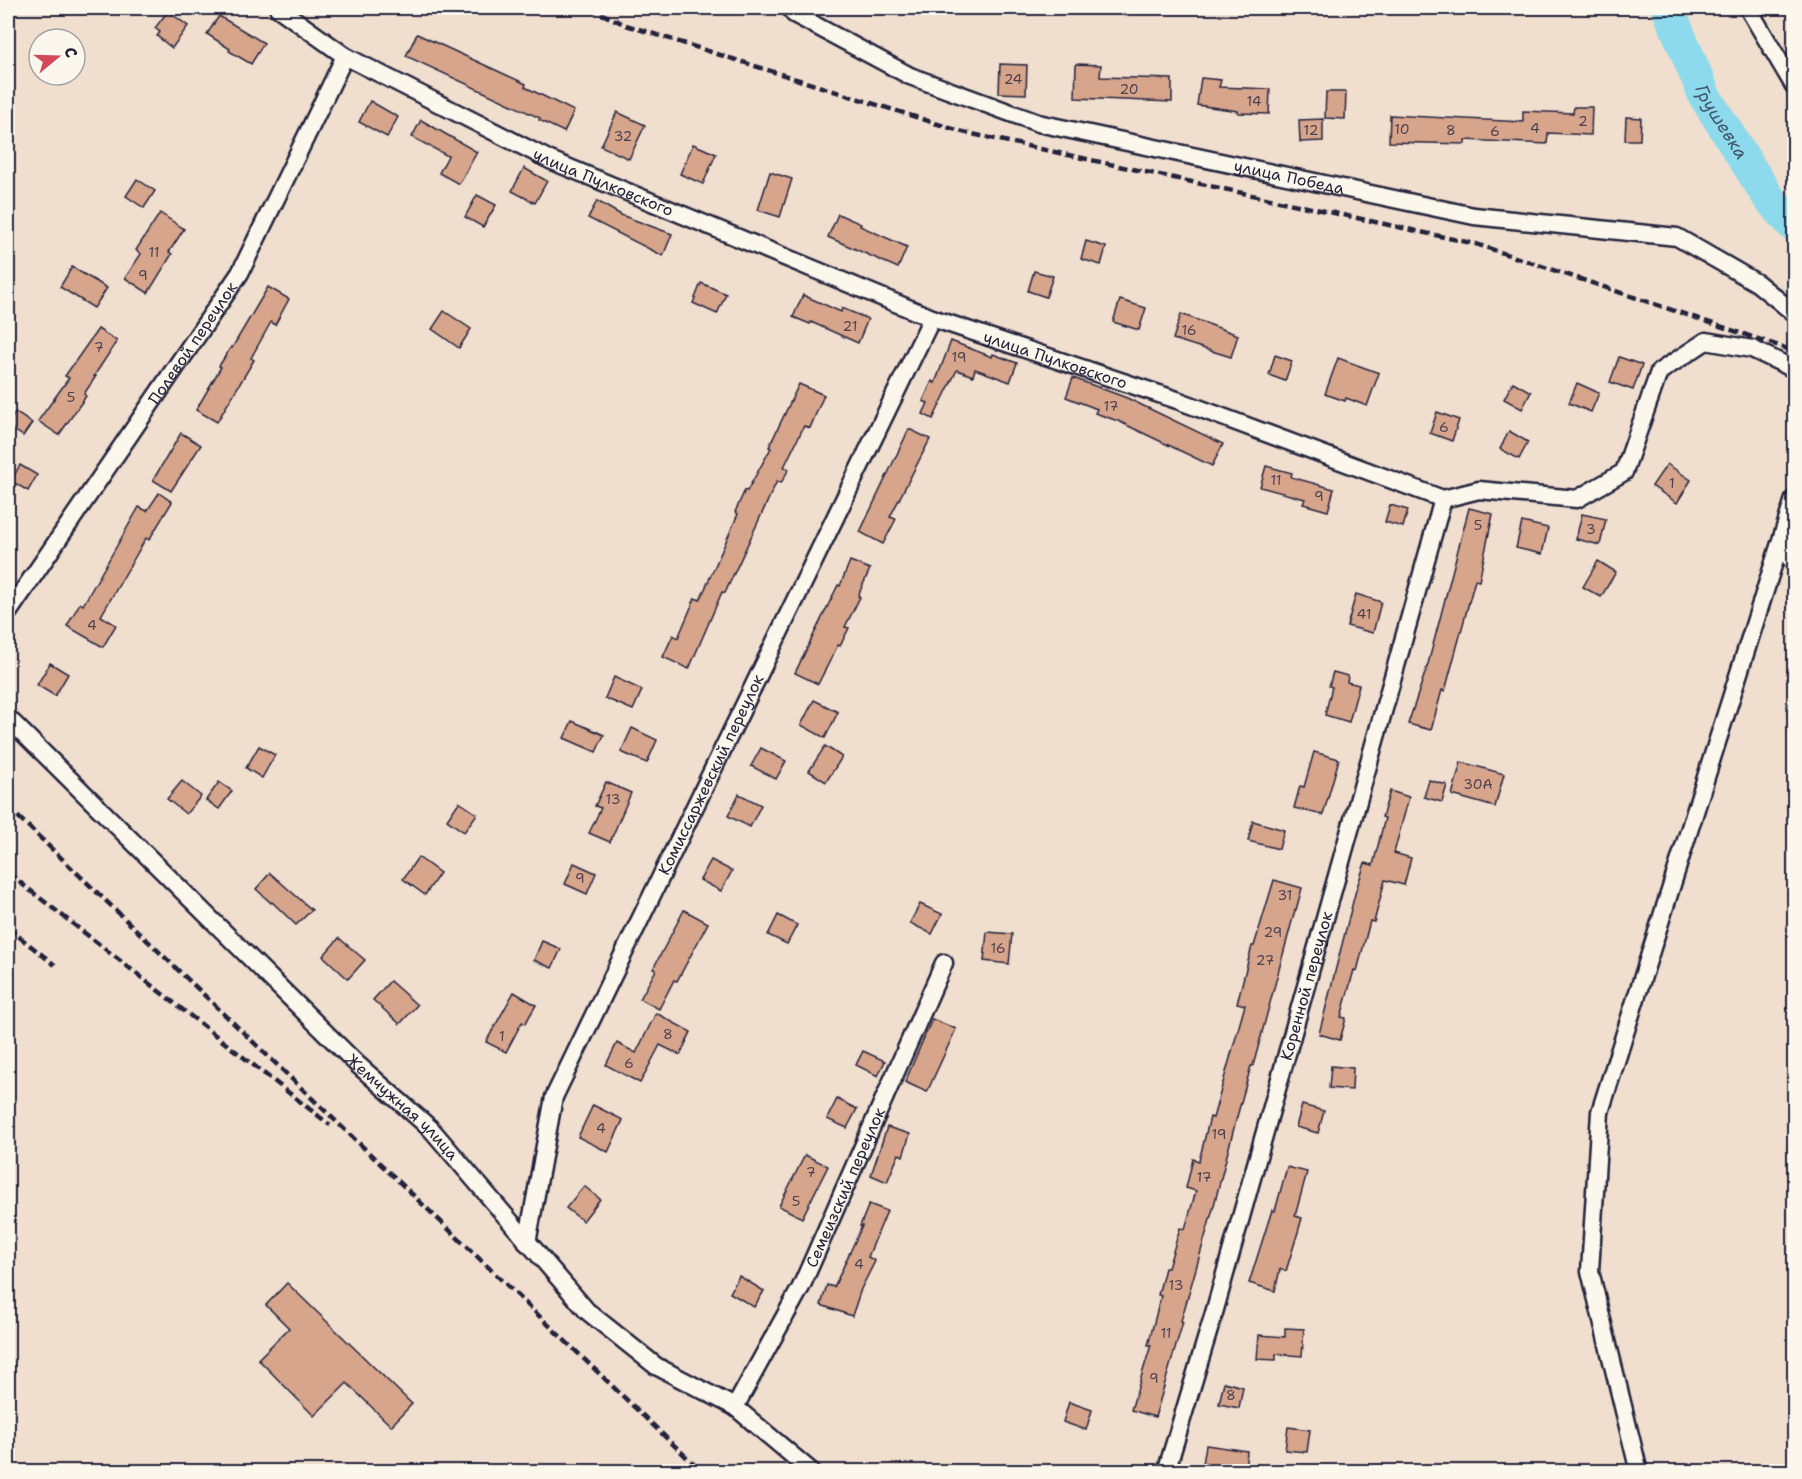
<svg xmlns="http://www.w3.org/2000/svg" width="1802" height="1479" viewBox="0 0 1802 1479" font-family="'Shantell Sans',sans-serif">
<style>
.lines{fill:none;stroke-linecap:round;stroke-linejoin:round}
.river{stroke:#8cdaeb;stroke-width:33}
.building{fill:#d7a48c;stroke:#22223b;stroke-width:1.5}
.street-casing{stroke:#22223b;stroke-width:21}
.street{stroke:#fbf7ec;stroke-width:16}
.rail{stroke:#22223b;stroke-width:4.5;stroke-dasharray:9 4.5;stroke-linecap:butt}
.labels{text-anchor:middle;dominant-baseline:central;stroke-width:6;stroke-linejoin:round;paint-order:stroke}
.number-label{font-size:14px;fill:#4f424f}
.street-label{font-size:16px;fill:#22223b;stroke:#fbf7ec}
.water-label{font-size:18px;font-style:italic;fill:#425970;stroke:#fbf7ec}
</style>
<rect width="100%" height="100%" fill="#f0decf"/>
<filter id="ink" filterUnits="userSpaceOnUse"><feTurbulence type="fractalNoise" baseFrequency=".0167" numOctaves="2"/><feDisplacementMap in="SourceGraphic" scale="12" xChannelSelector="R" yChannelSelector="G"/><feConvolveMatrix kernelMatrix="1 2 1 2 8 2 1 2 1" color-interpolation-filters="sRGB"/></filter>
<g filter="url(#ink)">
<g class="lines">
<path class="river" id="s1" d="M1668,8L1705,97L1769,198L1794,226"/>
</g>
<g class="building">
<polygon points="168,11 188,26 172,48 157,36 160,32 155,28"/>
<polygon points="219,16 264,43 251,64 229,51 230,49 207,34"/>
<polygon points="417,34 526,84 525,87 574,111 564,132 539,120 540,118 406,56"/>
<polygon points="1000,64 1027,65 1026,94 999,93"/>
<polygon points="1076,64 1101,65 1100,77 1172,79 1172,102 1075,98"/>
<polygon points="1201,78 1221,80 1219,87 1270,89 1269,114 1238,113 1238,111 1197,105"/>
<polygon points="1326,92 1346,92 1345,119 1325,118"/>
<polygon points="370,101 398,117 387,137 359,122"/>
<polygon points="1574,107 1592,107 1591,135 1548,133 1547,144 1465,140 1465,144 1389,142 1390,115 1523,122 1523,111 1573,113"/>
<polygon points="617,112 645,125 629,159 601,146"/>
<polygon points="1626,117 1641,118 1640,140 1625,140"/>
<polygon points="1323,119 1323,141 1300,142 1299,120"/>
<polygon points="421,120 477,152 459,184 439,173 448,156 412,137"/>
<polygon points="693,144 716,154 703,184 680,174"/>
<polygon points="524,168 547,181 535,203 512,191"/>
<polygon points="770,172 792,179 780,217 758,210"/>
<polygon points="137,179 155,191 144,208 126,196"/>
<polygon points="477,195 496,205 483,227 465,217"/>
<polygon points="597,201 621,215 672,234 663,256 588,218"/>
<polygon points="160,213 184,229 169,252 172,254 148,293 125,278 141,254 136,250"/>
<polygon points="838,214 861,224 860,226 907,247 898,268 828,237"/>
<polygon points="1086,241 1106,247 1101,265 1081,259"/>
<polygon points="72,267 107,288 94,308 60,287"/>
<polygon points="1034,271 1053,276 1046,297 1028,291"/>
<polygon points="701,283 726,294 717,314 693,303"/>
<polygon points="268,287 289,299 275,325 271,322 251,358 254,360 217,422 196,410 221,367 219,366 231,347 232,348"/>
<polygon points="803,295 841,312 842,308 868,319 858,343 811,322 810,324 793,317"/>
<polygon points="1120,300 1146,308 1139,330 1113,322"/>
<polygon points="444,311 471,329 459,348 432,329"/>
<polygon points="1181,314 1238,335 1231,357 1173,339"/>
<polygon points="98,329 117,341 94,376 96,376 84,394 86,396 59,435 38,421 69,378 65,376"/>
<polygon points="951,341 992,357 993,354 1017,363 1010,382 975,369 973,376 957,370 933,419 923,414 928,403 923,401 932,381 935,383"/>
<polygon points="1275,355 1292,361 1285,381 1269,375"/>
<polygon points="1619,357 1642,365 1633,390 1610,382"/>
<polygon points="1338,358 1379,373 1367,406 1346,398 1345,401 1325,394"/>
<polygon points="1073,378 1127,398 1223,444 1212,466 1118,421 1095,413 1097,409 1066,397"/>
<polygon points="1513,382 1531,392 1522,409 1504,399"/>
<polygon points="1577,383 1599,393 1591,412 1569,403"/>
<polygon points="799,384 824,395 810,428 804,426 784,467 789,469 781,483 777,481 725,593 722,592 689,669 663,657 673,635 678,638 695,598 700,600 738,514 735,512 745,490 747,491 771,448 769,447"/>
<polygon points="15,412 32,423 23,436 8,426"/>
<polygon points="1437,412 1459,420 1452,441 1430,433"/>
<polygon points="909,429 930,439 890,517 896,519 883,544 860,532"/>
<polygon points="1509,431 1528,442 1519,459 1500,449"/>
<polygon points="181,433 201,445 171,491 153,480"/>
<polygon points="1667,464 1691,480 1677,503 1652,486"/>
<polygon points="20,465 37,475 28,491 11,481"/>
<polygon points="1266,466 1292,473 1291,477 1334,489 1328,511 1303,504 1305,499 1260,487"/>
<polygon points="159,493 172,502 149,540 146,538 101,616 116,625 103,647 67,626 80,603 83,605 139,507 147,511"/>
<polygon points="1390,505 1408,510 1403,527 1385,522"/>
<polygon points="1469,508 1493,514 1479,581 1475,580 1445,691 1442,690 1431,730 1408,724 1428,664"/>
<polygon points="1582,514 1606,519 1600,545 1576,539"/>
<polygon points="1522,522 1548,528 1542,554 1516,548"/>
<polygon points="850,561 870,569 858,596 860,597 845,627 849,628 840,646 838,645 818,684 795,673 838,585 840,586"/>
<polygon points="1598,561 1616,572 1601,597 1583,587"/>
<polygon points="1356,594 1381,602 1373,633 1347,626"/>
<polygon points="50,663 68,674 55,696 37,685"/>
<polygon points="1333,672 1348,676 1347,682 1359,685 1349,722 1325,715 1332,687 1329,686"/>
<polygon points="614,677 642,690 633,710 605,698"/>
<polygon points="814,700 838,712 825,738 801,725"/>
<polygon points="572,721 604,735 596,752 564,738"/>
<polygon points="632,728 657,740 647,763 621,752"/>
<polygon points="259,746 275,755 262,778 246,768"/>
<polygon points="825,746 842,757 826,782 809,771"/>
<polygon points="761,748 786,761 776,779 751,766"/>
<polygon points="1314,752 1339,759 1323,815 1294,808 1300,786 1304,787"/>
<polygon points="1461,762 1504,774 1495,807 1452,795"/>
<polygon points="1429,780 1447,785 1442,802 1424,797"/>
<polygon points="182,781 201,796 186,814 167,799"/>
<polygon points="219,782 232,791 219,809 206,800"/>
<polygon points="606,782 631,793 610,842 589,833 601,808 595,806"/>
<polygon points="1390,791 1409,797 1394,853 1411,858 1404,885 1385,880 1374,922 1370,921 1357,971 1354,970 1341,1017 1346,1018 1340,1040 1319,1034 1356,890 1365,863 1373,865 1385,818 1382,817"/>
<polygon points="739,794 761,805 750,827 728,816"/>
<polygon points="459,802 477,814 464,832 447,820"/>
<polygon points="1253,821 1284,830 1279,849 1248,841"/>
<polygon points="418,857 440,873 425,895 403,879"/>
<polygon points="711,860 732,871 721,891 700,880"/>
<polygon points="574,863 596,873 587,894 565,884"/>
<polygon points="270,873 312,910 296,925 272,902 271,903 256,889"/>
<polygon points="1274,880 1302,888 1296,910 1295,910 1253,1066 1251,1066 1235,1124 1213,1209 1181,1321 1183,1322 1155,1417 1131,1410 1151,1345 1148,1345 1161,1296 1158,1295 1165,1268 1168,1268 1180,1228 1185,1229 1196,1191 1186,1188 1193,1159 1199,1161 1210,1117 1213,1118 1245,1005 1237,1003 1252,946 1254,946"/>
<polygon points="920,904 942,914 932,934 910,923"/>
<polygon points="684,910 708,923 677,981 674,980 659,1009 640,999 656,970 653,969"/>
<polygon points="778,915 797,925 787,944 768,935"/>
<polygon points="987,932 1012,934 1009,964 984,961"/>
<polygon points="339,938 365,960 348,979 323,956"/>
<polygon points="542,941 561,949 552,968 534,960"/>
<polygon points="390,981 417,1005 400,1024 373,1000"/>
<polygon points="514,992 536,1005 525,1024 522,1022 506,1052 486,1042"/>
<polygon points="656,1013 691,1032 680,1055 660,1045 640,1083 606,1065 617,1043 636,1053"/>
<polygon points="932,1019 956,1029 927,1092 905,1082"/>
<polygon points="863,1051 885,1061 878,1076 856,1065"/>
<polygon points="1331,1066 1353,1068 1352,1090 1329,1088"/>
<polygon points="837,1099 857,1109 847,1128 827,1119"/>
<polygon points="593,1105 623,1120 608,1152 578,1137"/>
<polygon points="1302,1105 1324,1111 1318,1133 1296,1127"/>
<polygon points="887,1127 910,1134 903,1156 899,1154 887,1182 871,1175"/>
<polygon points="805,1155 828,1166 802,1218 779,1206"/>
<polygon points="1287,1167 1307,1172 1295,1216 1302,1218 1298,1232 1286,1271 1280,1269 1275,1291 1249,1283 1272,1210 1275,1211"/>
<polygon points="584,1186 600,1199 583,1221 566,1208"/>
<polygon points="869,1204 887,1211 868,1257 875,1261 861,1289 852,1316 821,1305 827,1285 834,1287 862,1226 860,1226"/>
<polygon points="739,1276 764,1291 754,1307 730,1293"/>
<polygon points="287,1283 412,1404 391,1426 347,1383 314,1416 258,1359 289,1328 266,1305"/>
<polygon points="1285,1328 1304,1329 1302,1356 1276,1354 1276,1360 1257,1359 1259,1335 1285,1337"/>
<polygon points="1224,1382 1243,1387 1239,1408 1219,1404"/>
<polygon points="1069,1402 1092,1410 1086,1430 1063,1422"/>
<polygon points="1288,1427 1310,1430 1307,1452 1285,1450"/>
<polygon points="1206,1445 1247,1451 1245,1470 1203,1464"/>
</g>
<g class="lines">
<defs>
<g id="street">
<path id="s2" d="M278,8L345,56L550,160L932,318L1177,400L1443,499L1479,490L1577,499L1624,472L1659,372L1706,341L1752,349L1794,369"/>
<path id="s3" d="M790,8L794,14L910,76L1038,123L1474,216L1677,237L1757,283L1794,313"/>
<polyline points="1748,8 1794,86"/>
<polyline points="1781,547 1794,563"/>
<path id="s4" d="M8,613L240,273L345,56"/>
<path id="s5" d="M8,718L357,1064L431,1129L587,1311L656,1366L735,1407L812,1472"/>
<path id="s6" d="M527,1243L554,1097L932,318"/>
<path id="s7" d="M735,1407L801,1287L944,963"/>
<path id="s8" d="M1166,1472L1214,1313L1443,499"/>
<polyline points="1639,1472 1590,1271 1600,1112 1794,499"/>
</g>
</defs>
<use href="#street" class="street-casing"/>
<use href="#street" class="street"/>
<g class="rail">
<polyline points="589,8 626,25 963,132 1476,244 1794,351"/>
<polyline points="8,807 702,1472"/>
<polyline points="8,873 330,1125"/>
<polyline points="8,928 55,965"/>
</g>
</g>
</g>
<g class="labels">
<g class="number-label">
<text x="1013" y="79">24</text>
<text x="1129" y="89">20</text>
<text x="1254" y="101">14</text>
<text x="1583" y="121">2</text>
<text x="1535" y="128">4</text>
<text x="1402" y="129">10</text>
<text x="1311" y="130">12</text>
<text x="1451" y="130">8</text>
<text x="1495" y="131">6</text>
<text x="623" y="136">32</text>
<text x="154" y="252">11</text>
<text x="143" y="275">9</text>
<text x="850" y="326">21</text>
<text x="1189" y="330">16</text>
<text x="99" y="347">7</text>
<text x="959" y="357">19</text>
<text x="71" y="397">5</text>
<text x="1111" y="406">17</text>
<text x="1444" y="427">6</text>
<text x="1276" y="480">11</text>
<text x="1672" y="483">1</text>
<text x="1319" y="496">9</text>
<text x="1478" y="525">5</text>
<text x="1591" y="529">3</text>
<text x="1364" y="614">41</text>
<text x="92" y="625">4</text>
<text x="1478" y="784">30А</text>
<text x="613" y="799">13</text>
<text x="580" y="878">9</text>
<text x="1285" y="895">31</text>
<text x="1273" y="932">29</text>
<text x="998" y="948">16</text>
<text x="1265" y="960">27</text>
<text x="668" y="1034">8</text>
<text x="502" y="1036">1</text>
<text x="629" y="1063">6</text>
<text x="601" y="1128">4</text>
<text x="1219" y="1134">19</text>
<text x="811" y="1172">7</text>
<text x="1204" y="1177">17</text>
<text x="796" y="1201">5</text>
<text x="859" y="1264">4</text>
<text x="1176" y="1285">13</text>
<text x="1166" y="1333">11</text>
<text x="1154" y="1378">9</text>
<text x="1231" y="1395">8</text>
</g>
<g class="street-label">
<text stroke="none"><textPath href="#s3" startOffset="532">улица Победа</textPath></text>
<text stroke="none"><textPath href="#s2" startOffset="370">улица Пулковского</textPath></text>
<text stroke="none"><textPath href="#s4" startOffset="327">Полевой переулок</textPath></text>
<text stroke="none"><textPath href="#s2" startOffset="856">улица Пулковского</textPath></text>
<text stroke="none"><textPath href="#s6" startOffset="507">Комиссаржевский переулок</textPath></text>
<text stroke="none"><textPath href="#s8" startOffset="506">Коренной переулок</textPath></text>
<text stroke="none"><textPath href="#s5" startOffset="554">Жемчужная улица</textPath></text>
<text stroke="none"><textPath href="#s7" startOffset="246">Семеизский переулок</textPath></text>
</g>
<g class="water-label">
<text stroke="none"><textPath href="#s1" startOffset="126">Грушевка</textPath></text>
</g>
</g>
<rect width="1802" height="1479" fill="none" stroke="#fbf7ec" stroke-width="30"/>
<rect x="15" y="15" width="1772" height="1449" fill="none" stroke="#22223b" stroke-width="2" filter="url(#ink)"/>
<g transform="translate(57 57) rotate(71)"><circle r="28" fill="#fbf7ec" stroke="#a4a2a5" stroke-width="1.5"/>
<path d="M0-4.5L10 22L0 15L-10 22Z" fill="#d1495b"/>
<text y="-9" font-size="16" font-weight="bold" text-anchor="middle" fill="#22223b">С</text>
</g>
</svg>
